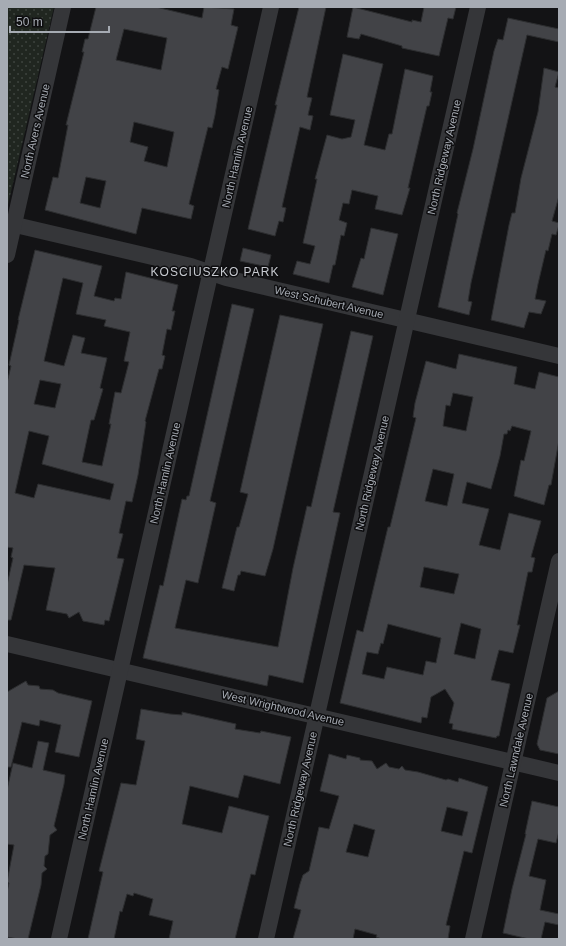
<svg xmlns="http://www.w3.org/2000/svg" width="566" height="946" viewBox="0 0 566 946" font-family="Helvetica,sans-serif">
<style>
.park{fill:url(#park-dots)}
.building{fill:#424347;stroke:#2d2e30;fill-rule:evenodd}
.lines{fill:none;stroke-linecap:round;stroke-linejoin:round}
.minor{stroke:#353639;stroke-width:16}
.labels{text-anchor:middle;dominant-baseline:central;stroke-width:3;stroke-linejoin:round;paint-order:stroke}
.street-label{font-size:11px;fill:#a6abb3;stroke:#0e0e10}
.neighbourhood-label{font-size:12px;letter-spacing:1px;fill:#c7cad0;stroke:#0e0e10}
</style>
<defs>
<pattern id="park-dots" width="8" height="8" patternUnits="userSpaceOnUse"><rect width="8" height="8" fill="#202620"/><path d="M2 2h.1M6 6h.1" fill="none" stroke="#3d433e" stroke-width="1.8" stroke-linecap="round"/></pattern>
</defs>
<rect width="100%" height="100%" fill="#131315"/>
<polygon class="park" points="7,7 54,7 7,209"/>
<g class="building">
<path d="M96,7H156L202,18L204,7L234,9L231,25L238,27L228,69L222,67L216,89L219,90L215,115L212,128L208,127L189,204L194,206L191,219L142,208L136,234L45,210L53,177L58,178L68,125H66L84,52H82L85,39H88ZM124,29L167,38L161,70L116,60ZM134,122L174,132L167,167L144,161L148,147L130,142ZM86,177L106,181L100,208L80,203Z"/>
<polygon points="299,7 326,7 307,97 312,98 308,115 313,116 310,130 300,127 282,207 286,208 283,222 279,221 275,236 248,229 277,105 275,105"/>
<polygon points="353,7 412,22 412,20 421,22 424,7 456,7 453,19 448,18 439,56 402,48 402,46 361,34 359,39 347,37"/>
<polygon points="508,18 559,29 559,42 527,35 471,283 468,301 472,302 469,315 438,307 458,214 457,213 473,149 494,51 498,39 503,40"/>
<polygon points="343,54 383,64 364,145 385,150 389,134 392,134 405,69 433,76 430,92 432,92 429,106 427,106 408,188 410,188 402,215 375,209 378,196 352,190 349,204 343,203 339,220 347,223 344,236 341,235 335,265 333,265 329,283 293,274 297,261 310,264 315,246 303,243 317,179 315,179 327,135 342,139 351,137 355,120 330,115"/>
<polygon points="544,68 559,72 555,87 559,88 559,196 552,221 559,223 559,225 556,235 552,234 548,251 546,250 538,284 535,299 546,301 541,314 529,312 524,328 491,320 509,225 512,213 515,213 521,178 538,112"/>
<polygon points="371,228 398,234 383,295 352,287 361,258 364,259"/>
<polygon points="243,248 271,255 268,267 240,261"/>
<path d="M35,250L102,266L94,296L114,301L115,298L121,299L126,272L178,285L172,311H175L171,330L167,329L162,355L165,356L162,369H159L145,421L146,422L138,475L132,502L126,501L119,533L123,534L117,558L124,559L109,621L105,620L104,625L83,621L79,612L69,618L67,614L46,610L55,568L24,565L11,620H7V585L13,558L11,557L13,548L7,547V383L11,366L9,365L19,320H18ZM63,278L83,283L76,314L106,320L104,326L130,332L124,361L129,362L121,393L115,392L109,424H111L102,466L82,462L91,420H94L103,389L100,388L107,358L81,353L85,338L73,335L64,366L44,361ZM40,380L61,384L55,408L34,404ZM29,431L49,436L42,464L114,484L110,500L38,484L34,498L15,493Z"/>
<polygon points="232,304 254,309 210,501 216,503 198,583 186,580 175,628 278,647 293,568 307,506 311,507 351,331 373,336 333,512 340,513 303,683 269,675 267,686 143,658 160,585 163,586 182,499 186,500 187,496 189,496"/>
<polygon points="280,315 323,324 273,549 265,576 241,571 240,575 238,575 234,591 222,588 237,527 239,527 248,494 240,492"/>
<path d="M459,354L517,367L514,384L535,389L539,372L559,377V440L551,485H549L544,505L514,496L521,460L524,461L531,431L512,426L510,431L508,430L507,434H504L500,456L491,489L467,482L462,503L489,509L479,545L500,550L509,513L541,521L531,557L535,558L532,572H528L517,625H520L513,653L499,650L491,680L510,684L499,736H497L496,738L452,729L453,724L449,723L454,703L445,689L431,697L427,718L422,717L421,723L340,703L357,630L363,632L388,527H390L411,439L416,418L413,417L415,403L426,361L456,369ZM453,393L473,397L466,431L443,426L446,405L450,406ZM433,469L454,474L447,506L425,501ZM424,567L459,574L454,594L420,587ZM461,623L481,629L475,659L454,654ZM388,624L441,638L436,663L426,661L423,675L387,667L384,679L362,674L367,652L378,654L381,643L383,644Z"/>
<polygon points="26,681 28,685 39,686 40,689 53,690 58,693 92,701 79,757 55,752 61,725 40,720 39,726 22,722 11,767 7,767 7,692"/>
<polygon points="559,691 559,754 540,750 537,744 547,698"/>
<polygon points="141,709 170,714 182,715 182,712 236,724 235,729 260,733 261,731 291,737 280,784 244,775 238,798 190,786 182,824 222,833 229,806 269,816 255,875 251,874 235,939 169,939 173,921 149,915 153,899 134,893 133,896 127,894 122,912 120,911 114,939 88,939 103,872 99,871 121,783 136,785 145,741 136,739"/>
<polygon points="38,741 49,743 43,770 65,775 64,784 54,826 57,830 50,835 48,854 45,856 44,866 47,869 42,873 41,885 28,939 18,939 7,937 7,892 9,883 7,882 14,845 7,844 7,790 13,763 32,768"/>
<path d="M329,754L346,759L347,755L360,758V760L372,761L377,769L386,763L389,767L399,769L402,766L405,770L418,772L446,780L448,779L458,782L459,778L488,787L472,853L464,851L446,925L450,926L448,939H382L376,937L377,935L355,929L353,939H293L301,910L294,908L300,884L303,875L309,871L319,827L329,829L339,796L320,791ZM447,807L468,812L462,836L441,831ZM354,824L375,830L368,857L346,852Z"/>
<polygon points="532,801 559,807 559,831 556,843 538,839 529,876 546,880 540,910 559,914 559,925 545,922 541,939 529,939 503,933 512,889 526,834 525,834"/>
</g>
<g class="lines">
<g class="minor">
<polyline points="7,223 191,266 226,278 559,356"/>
<polyline points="7,255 63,7"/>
<polyline points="7,644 559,773"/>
<polyline points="59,939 271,7"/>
<polyline points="266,939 478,7"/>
<polyline points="473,939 559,561"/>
</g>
</g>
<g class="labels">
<g class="street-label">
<text transform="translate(35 131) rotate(-77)">North Avers Avenue</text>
<text transform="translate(237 157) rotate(-77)">North Hamlin Avenue</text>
<text transform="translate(444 157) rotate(-77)">North Ridgeway Avenue</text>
<text transform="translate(329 302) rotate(13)">West Schubert Avenue</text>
<text transform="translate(165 473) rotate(-77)">North Hamlin Avenue</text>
<text transform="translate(372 473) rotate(-77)">North Ridgeway Avenue</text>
<text transform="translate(283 708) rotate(13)">West Wrightwood Avenue</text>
<text transform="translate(516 750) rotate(-77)">North Lawndale Avenue</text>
<text transform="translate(93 789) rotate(-77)">North Hamlin Avenue</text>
<text transform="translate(300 789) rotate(-77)">North Ridgeway Avenue</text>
</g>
<g class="neighbourhood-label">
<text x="215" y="272">KOSCIUSZKO PARK</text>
</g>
</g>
<rect width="566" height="946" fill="none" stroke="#a6abb3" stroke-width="16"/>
<path d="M10 26v6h99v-6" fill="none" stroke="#a6abb3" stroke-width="2"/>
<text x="16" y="26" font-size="12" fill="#a6abb3" stroke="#0e0e10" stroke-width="3" paint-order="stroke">50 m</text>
</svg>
